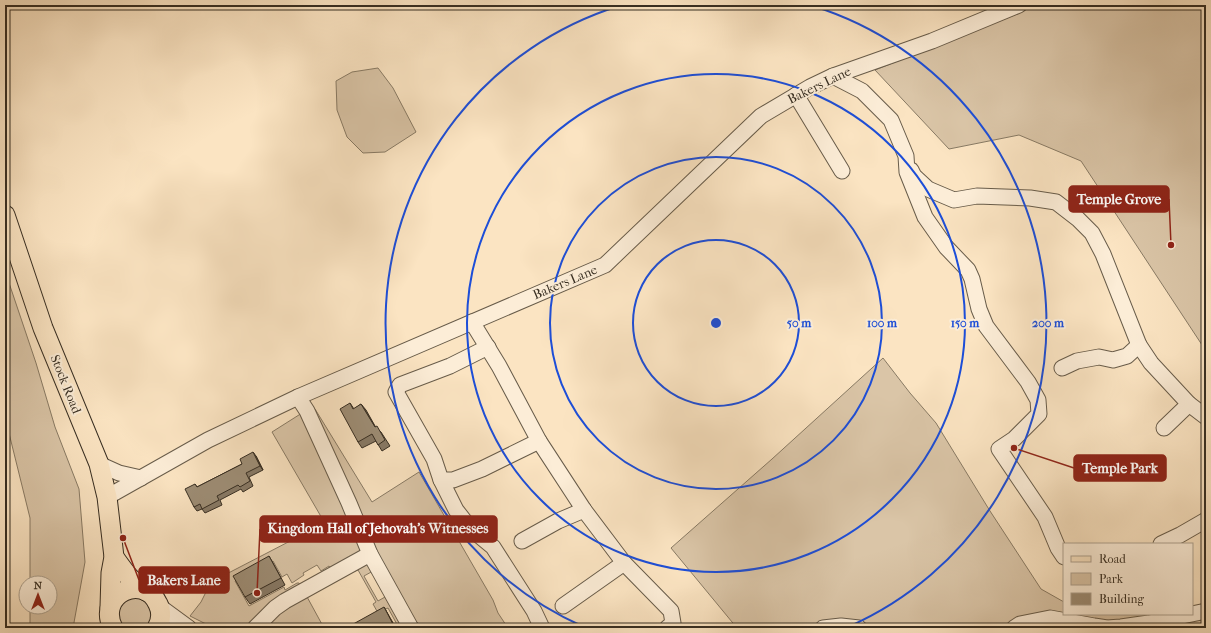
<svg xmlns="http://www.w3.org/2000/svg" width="1211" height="633" viewBox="0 0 1211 633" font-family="'IM FELL French Canon',serif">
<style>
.green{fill:#dac5a7;stroke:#887a64}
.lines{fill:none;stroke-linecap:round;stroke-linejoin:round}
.minor-casing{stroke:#685c4a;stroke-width:17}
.major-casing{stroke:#372e22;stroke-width:21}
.minor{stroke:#fcedd7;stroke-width:15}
.major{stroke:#fbe4c2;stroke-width:19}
.wall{fill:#877965;stroke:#372e22}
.shaded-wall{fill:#6e6352;stroke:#372e22}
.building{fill:#9d8d75;stroke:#372e22}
.ring{fill:none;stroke:#1d4ed8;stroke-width:2}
.labels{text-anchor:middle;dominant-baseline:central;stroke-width:4;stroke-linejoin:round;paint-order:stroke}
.street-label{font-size:13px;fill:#372e22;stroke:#fcedd7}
.centre{fill:#1d4ed8;stroke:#fcedd7;stroke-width:2}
.ring-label{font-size:12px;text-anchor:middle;font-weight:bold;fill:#1d4ed8;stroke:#fcedd7;stroke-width:4;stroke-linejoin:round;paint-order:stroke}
.leader{fill:none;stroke:#8f2418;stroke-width:1.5}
.callout-dot{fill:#8f2418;stroke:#fcedd7;stroke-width:1.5}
.callout{fill:#8f2418;stroke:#8f2418;stroke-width:1.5}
.callout-label{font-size:14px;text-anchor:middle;font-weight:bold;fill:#fff}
</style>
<rect width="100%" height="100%" fill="#fbe4c2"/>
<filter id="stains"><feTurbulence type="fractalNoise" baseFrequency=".005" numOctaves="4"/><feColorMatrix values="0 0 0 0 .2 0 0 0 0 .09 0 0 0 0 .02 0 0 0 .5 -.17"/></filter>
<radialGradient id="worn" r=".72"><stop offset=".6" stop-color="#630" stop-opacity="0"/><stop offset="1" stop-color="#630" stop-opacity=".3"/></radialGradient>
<g class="green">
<polygon points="1036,5 1206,5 1206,351 1081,161 1019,135 949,149 875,70 1017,14"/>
<polygon points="378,68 393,88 416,132 385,152 363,153 347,137 337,110 336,81 352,72"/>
<polygon points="5,271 36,363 55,427 79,489 85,562 73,628 30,628 30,607 50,607 50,583 30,583 30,518 5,417"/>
<path d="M883,358L910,393L936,423L990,511L1041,589L1064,602V614L1153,615L1120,625L1051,616L1013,628H876C854,623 827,622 806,628H737L671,548L772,459Z"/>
<polygon points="311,409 315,409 372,502 419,472 493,600 498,613 508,628 420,628 417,622 414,623 375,553"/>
<polygon points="302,413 345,507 361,551 331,569 329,566 321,571 317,565 303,573 304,575 292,583 287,574 282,577 273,561 235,581 249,606 284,587 285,590 297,583 299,583 301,586 248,628 212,627 190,616 201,602 211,582 323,524 323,520 272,432"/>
<polygon points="367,563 373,571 364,576 365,578 378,601 385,597 403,628 399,628 388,608 378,613 373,604 376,602 358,570 350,573"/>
<polygon points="139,595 154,611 148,628 121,628 118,624 119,603"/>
<polygon points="306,595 324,628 262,628 271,619"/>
<polygon points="1206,613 1206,628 1136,628"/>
</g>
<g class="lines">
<defs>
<g id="minor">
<polyline points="833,76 862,91 891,120 906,156 907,172 925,217 946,247 968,270 972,279 979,309 986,326 1028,382 1038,400 1039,414 1014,439 999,449 1045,517 1058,548 1064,557"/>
<polyline points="796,95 842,171"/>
<polyline points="911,170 914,176 928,189 954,200 977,196 1030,198 1056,202 1078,219 1092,233 1103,254 1139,345 1127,356 1113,360 1099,357 1077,361 1062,368"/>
<polyline points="1139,345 1151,363 1189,404 1164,428"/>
<polyline points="488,347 450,366 400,385 396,392 434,459 441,480 456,510 470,528 493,547 534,611 542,628"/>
<polyline points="298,397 307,411 349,503 370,554 411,628"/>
<polyline points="1189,404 1206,417"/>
<polyline points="539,441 584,510 624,563 671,611 673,623 667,628"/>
<polyline points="99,464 119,473 141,478"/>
<polyline points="441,480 453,480 482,469 539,441 499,366 472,322"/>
<polyline points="107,497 208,440 298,397 605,265 761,116 810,87 833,76 932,41 1019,5"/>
<polyline points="522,541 558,521 584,510"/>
<polyline points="1161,544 1180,535 1206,520"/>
<polyline points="159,606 189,628"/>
<polyline points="563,606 624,563"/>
<polyline points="255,628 275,608 285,601 370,554"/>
<polyline points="823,628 841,626 859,628"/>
<polyline points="1014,628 1020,624 1050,618 1094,626 1107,628 1121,627 1149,623 1206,611"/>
</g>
<g id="major">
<polyline points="5,215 43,328 99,464 107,497 114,557 111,573 110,607"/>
<path d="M114,557C124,571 131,582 146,591"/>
<path d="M113,628C96,594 144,572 158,604C162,612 161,621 157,628"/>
</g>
</defs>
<use href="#minor" class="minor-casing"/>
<use href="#major" class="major-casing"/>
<use href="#minor" class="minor"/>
<use href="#major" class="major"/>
</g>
<g class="wall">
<polygon points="350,403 354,409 361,404 375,427 381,432 390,446 382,451 376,441 362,448 358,442"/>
<polygon points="256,456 263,470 249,477 253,486 243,492 241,489 220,500 222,505 205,513 202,509 197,511 194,507 195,484 197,487 242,464"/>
<polygon points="269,556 273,563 285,585 250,604 245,597"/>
</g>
<g class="shaded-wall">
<polygon points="361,404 366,410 379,433 375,427"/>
<polygon points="253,452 256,456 263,470 260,466"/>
<polygon points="384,607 396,628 395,628"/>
</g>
<g class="building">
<polygon points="350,403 353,409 361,404 375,427 377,426 385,440 378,445 372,434 358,442 340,409"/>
<polygon points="253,452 260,466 246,473 250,481 240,487 238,485 217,496 219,500 202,509 200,504 194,507 185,489 195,484 197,487 242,464 240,459"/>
<polygon points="269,556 281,578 245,597 233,576"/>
<polygon points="384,607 395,628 346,628"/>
</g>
<g class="ring">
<circle cx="716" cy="323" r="83"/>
<circle cx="716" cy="323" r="166"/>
<circle cx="716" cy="323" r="249"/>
<path d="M584 627A332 332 0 0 1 619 6M813 6A332 332 0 0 1 848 627"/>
</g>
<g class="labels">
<g class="street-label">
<text transform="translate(819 85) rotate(-26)">Bakers Lane</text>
<text transform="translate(565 282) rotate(-23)">Bakers Lane</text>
<text transform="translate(66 384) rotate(68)">Stock Road</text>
</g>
</g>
<circle cx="716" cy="323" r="6" class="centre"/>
<g class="ring-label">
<text x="799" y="327">50 m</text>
<text x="882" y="327">100 m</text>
<text x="965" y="327">150 m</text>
<text x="1048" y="327">200 m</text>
</g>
<path class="leader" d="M1171 245L1169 199M1014 448L1074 468M257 593L260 529M123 538L139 580"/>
<g class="callout-dot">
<circle cx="1171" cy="245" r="4"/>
<circle cx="1014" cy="448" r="4"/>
<circle cx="257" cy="593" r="4"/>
<circle cx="123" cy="538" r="4"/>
</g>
<g class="callout">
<rect x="1069" y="186" width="100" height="26" rx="4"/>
<rect x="1074" y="455" width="92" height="26" rx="4"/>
<rect x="260" y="516" width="237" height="26" rx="4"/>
<rect x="139" y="567" width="90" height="26" rx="4"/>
</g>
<g class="callout-label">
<text x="1119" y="204">Temple Grove</text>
<text x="1120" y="473">Temple Park</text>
<text x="378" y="533">Kingdom Hall of Jehovah's Witnesses</text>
<text x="184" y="585">Bakers Lane</text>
</g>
<rect width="1211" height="633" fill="none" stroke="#fbe4c2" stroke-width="20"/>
<rect x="6" y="6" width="1199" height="621" fill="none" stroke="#372e22" stroke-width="2"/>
<rect x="10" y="10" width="1191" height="613" fill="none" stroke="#372e22"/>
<rect x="1063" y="543" width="130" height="72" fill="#fcedd7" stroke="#ada18f"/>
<rect x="1071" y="556" width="20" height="6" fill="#fbe4c2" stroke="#ada18f"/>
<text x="1099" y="563" font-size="12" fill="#372e22">Road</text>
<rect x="1071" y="573" width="20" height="12" fill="#dac5a7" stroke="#ada18f"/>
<text x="1099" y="583" font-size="12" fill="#372e22">Park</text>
<rect x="1071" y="593" width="20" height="12" fill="#9d8d75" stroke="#ada18f"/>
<text x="1099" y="603" font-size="12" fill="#372e22">Building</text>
<g transform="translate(38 595)"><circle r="19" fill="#fcedd7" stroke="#ada18f"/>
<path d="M0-3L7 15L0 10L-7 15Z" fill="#8f2418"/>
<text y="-6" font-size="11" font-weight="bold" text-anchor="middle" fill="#372e22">N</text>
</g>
<rect width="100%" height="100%" filter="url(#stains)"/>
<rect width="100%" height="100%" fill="url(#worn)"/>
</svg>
